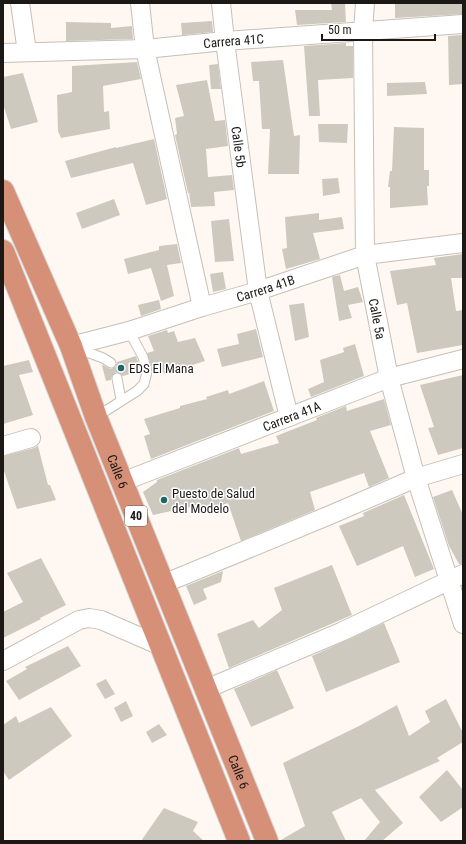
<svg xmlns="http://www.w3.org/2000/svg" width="466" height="844" viewBox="0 0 466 844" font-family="'Roboto Condensed',sans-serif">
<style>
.building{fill:#cdc9bf}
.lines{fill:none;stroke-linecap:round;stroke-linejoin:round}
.service-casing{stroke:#c7bfb7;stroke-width:11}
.minor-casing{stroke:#c7bfb7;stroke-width:20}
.trunk-casing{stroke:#d6d5d5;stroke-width:24}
.service{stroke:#fff;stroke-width:9}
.minor{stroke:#fff;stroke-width:18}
.trunk{stroke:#d79078;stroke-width:22}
.poi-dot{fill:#1b6866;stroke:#fff;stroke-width:1.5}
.labels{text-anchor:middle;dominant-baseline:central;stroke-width:3;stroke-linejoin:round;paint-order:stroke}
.shield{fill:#fff;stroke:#5f5d5b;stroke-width:1}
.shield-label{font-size:12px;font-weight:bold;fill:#1b1815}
.street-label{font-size:13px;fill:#1b1815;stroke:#fff}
.poi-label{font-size:13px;fill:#1b1815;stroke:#fff;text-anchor:start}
</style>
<rect width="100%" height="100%" fill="#fff8f2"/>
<g class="building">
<polygon points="331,3 345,3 346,22 297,25 295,10 332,10"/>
<polygon points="395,3 463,3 463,14 395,18"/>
<polygon points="212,21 213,32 182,35 181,23"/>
<polygon points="66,22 111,23 111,28 132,26 133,39 66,41"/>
<polygon points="463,35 463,84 449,85 448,36"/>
<polygon points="346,43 346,46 353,46 353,78 318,80 320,116 309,116 304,46"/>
<polygon points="283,60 294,136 300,135 299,174 268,174 270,129 262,129 259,81 253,81 251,62"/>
<polygon points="137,62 141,79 103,86 104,112 109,111 110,129 61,138 58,131 57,95 72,92 72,66"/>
<polygon points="218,64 221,89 211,89 209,65"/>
<polygon points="23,73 38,122 11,129 3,104 3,77"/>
<polygon points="207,80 215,121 225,120 228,146 206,149 208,177 232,175 234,190 214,192 215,206 191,207 189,193 188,193 175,135 177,134 175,118 184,116 176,85"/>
<polygon points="425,82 427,94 387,96 387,83"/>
<polygon points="318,124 348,124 347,143 319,142"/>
<polygon points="394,127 424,128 424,170 429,170 429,186 427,186 428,205 390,208 390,187 388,187 390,171 392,171"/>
<polygon points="154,139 167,199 146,205 133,163 71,178 65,161 116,147 116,148"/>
<polygon points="338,178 340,193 323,196 322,179"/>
<polygon points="114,199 120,215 82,229 76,213"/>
<polygon points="319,213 319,220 342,217 344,229 313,233 320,259 286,269 282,249 287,248 285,217"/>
<polygon points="229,219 234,261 215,262 211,221"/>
<polygon points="177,244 181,263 167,265 174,296 161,301 151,268 128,274 124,259 159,250 159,246"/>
<polygon points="463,254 463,278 451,278 456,311 463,310 463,345 417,353 407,303 397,305 390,271 436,265 434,258"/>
<polygon points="223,272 226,289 213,292 210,274"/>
<polygon points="340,275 344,291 358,287 363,302 348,305 352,318 339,321 332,277"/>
<polygon points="159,300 161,309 141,316 138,305"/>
<polygon points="304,303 309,337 295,341 289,305"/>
<polygon points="256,329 263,357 222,367 217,349 239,344 237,334"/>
<polygon points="167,330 168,333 174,331 178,342 195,338 205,361 164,374 160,365 152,368 147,353 154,351 148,336"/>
<polygon points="355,344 364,376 311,397 308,389 324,382 320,360 344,352 343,348"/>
<polygon points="136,356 141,371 123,376 119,373 116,372 112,376 111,380 106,381 102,366 103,365 110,369 113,368 116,366 117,362"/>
<polygon points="29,360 33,372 19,375 33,415 3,424 3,366"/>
<polygon points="463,375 463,448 438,455 428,428 434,427 420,385"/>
<polygon points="264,381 274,411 151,459 144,436 150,434 144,419 180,408 180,406 207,399 206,397 228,390 229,394"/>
<polygon points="384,399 391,425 370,431 389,478 369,487 364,473 310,492 315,510 241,541 228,503 202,513 199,505 153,515 143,492 157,482 157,480 239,448 241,454 279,443 276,436 317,420 316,418 346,406 347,411"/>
<polygon points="38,446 48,485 50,485 56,500 17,509 3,468 3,456 34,448"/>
<polygon points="452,490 463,515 463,564 459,564 449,546 433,497"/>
<polygon points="404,495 434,569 415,577 403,546 357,566 339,526 364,516 363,513"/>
<polygon points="41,558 66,605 40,618 41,619 3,638 3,612 23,602 7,573"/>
<polygon points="332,565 352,615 229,668 217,634 253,620 259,628 282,610 274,588"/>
<polygon points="223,571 221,582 203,589 207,599 194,605 186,586"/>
<polygon points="384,623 400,662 326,692 312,656"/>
<polygon points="68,646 81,666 19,700 6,681 27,669 25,667"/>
<polygon points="277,670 294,708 251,727 234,689"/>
<polygon points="106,679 115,694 105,699 96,684"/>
<polygon points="446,699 463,733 463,742 437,758 440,761 375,790 403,823 382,841 364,841 380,822 361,798 332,812 346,841 279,841 305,826 283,763 359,726 397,705 409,736 430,722 425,711"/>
<polygon points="126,701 133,716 121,722 114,708"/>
<polygon points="51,707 72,736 9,780 3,771 3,725 16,716 19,723"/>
<polygon points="159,724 167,735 152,743 146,732"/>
<polygon points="447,770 463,790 463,807 441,822 419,797"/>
<polygon points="164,808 198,822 193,831 204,841 141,841"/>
</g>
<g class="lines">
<defs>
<g id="service">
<polyline points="76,348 103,358 111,363"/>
<polyline points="117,378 121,400"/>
<polyline points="96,417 137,391 144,384 147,372 143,357 129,331"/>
</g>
<g id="minor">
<polyline points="20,3 27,52"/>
<polyline points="140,3 145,49 202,307"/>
<path id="s1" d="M221,3L225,41L258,291L289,417"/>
<path id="s2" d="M365,3L363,31L365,255L389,378L416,478L463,624"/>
<path id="s3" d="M3,53L145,49L225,41L463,24"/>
<path id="s4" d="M71,346L129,331L202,307L258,291L365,255L463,243"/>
<polyline points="3,446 31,438"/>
<path id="s5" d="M122,482L389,378L463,359"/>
<polyline points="163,584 330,515 416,478 463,464"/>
<polyline points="3,661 79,620 89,618 101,620 161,646"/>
<polyline points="206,689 341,632 463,574"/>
</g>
<g id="trunk">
<path id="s6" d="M3,191L71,346L96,417L267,841"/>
<polyline points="3,251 239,841"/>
</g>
</defs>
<use href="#service" class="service-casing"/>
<use href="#minor" class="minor-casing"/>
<use href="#trunk" class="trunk-casing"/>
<use href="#service" class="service"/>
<use href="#minor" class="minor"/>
<use href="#trunk" class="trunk"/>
</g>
<g class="poi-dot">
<circle cx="121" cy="368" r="4"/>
<circle cx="164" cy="500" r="4"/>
</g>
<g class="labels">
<rect class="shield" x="125" y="506" width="22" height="20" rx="3"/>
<g class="shield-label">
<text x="136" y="516">40</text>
</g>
<g class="street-label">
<text stroke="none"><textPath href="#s3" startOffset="231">Carrera 41C</textPath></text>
<text stroke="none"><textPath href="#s1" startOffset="145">Calle 5b</textPath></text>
<text stroke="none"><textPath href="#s4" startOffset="203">Carrera 41B</textPath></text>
<text stroke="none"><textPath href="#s2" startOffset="317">Calle 5a</textPath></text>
<text stroke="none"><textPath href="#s5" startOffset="182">Carrera 41A</textPath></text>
<text stroke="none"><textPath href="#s6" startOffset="303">Calle 6</textPath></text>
<text stroke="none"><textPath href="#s6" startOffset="627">Calle 6</textPath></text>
</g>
<g class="poi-label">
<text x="129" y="368">EDS El Mana</text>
<text x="172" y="493">Puesto de Salud<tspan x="172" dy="15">del Modelo</tspan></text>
</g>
</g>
<rect width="466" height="844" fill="none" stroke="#1b1815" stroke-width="8"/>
<path d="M322 34v6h113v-6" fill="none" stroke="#1b1815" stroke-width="2"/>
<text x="328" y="34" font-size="12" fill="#1b1815" stroke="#ffffff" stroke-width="3" paint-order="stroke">50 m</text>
</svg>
